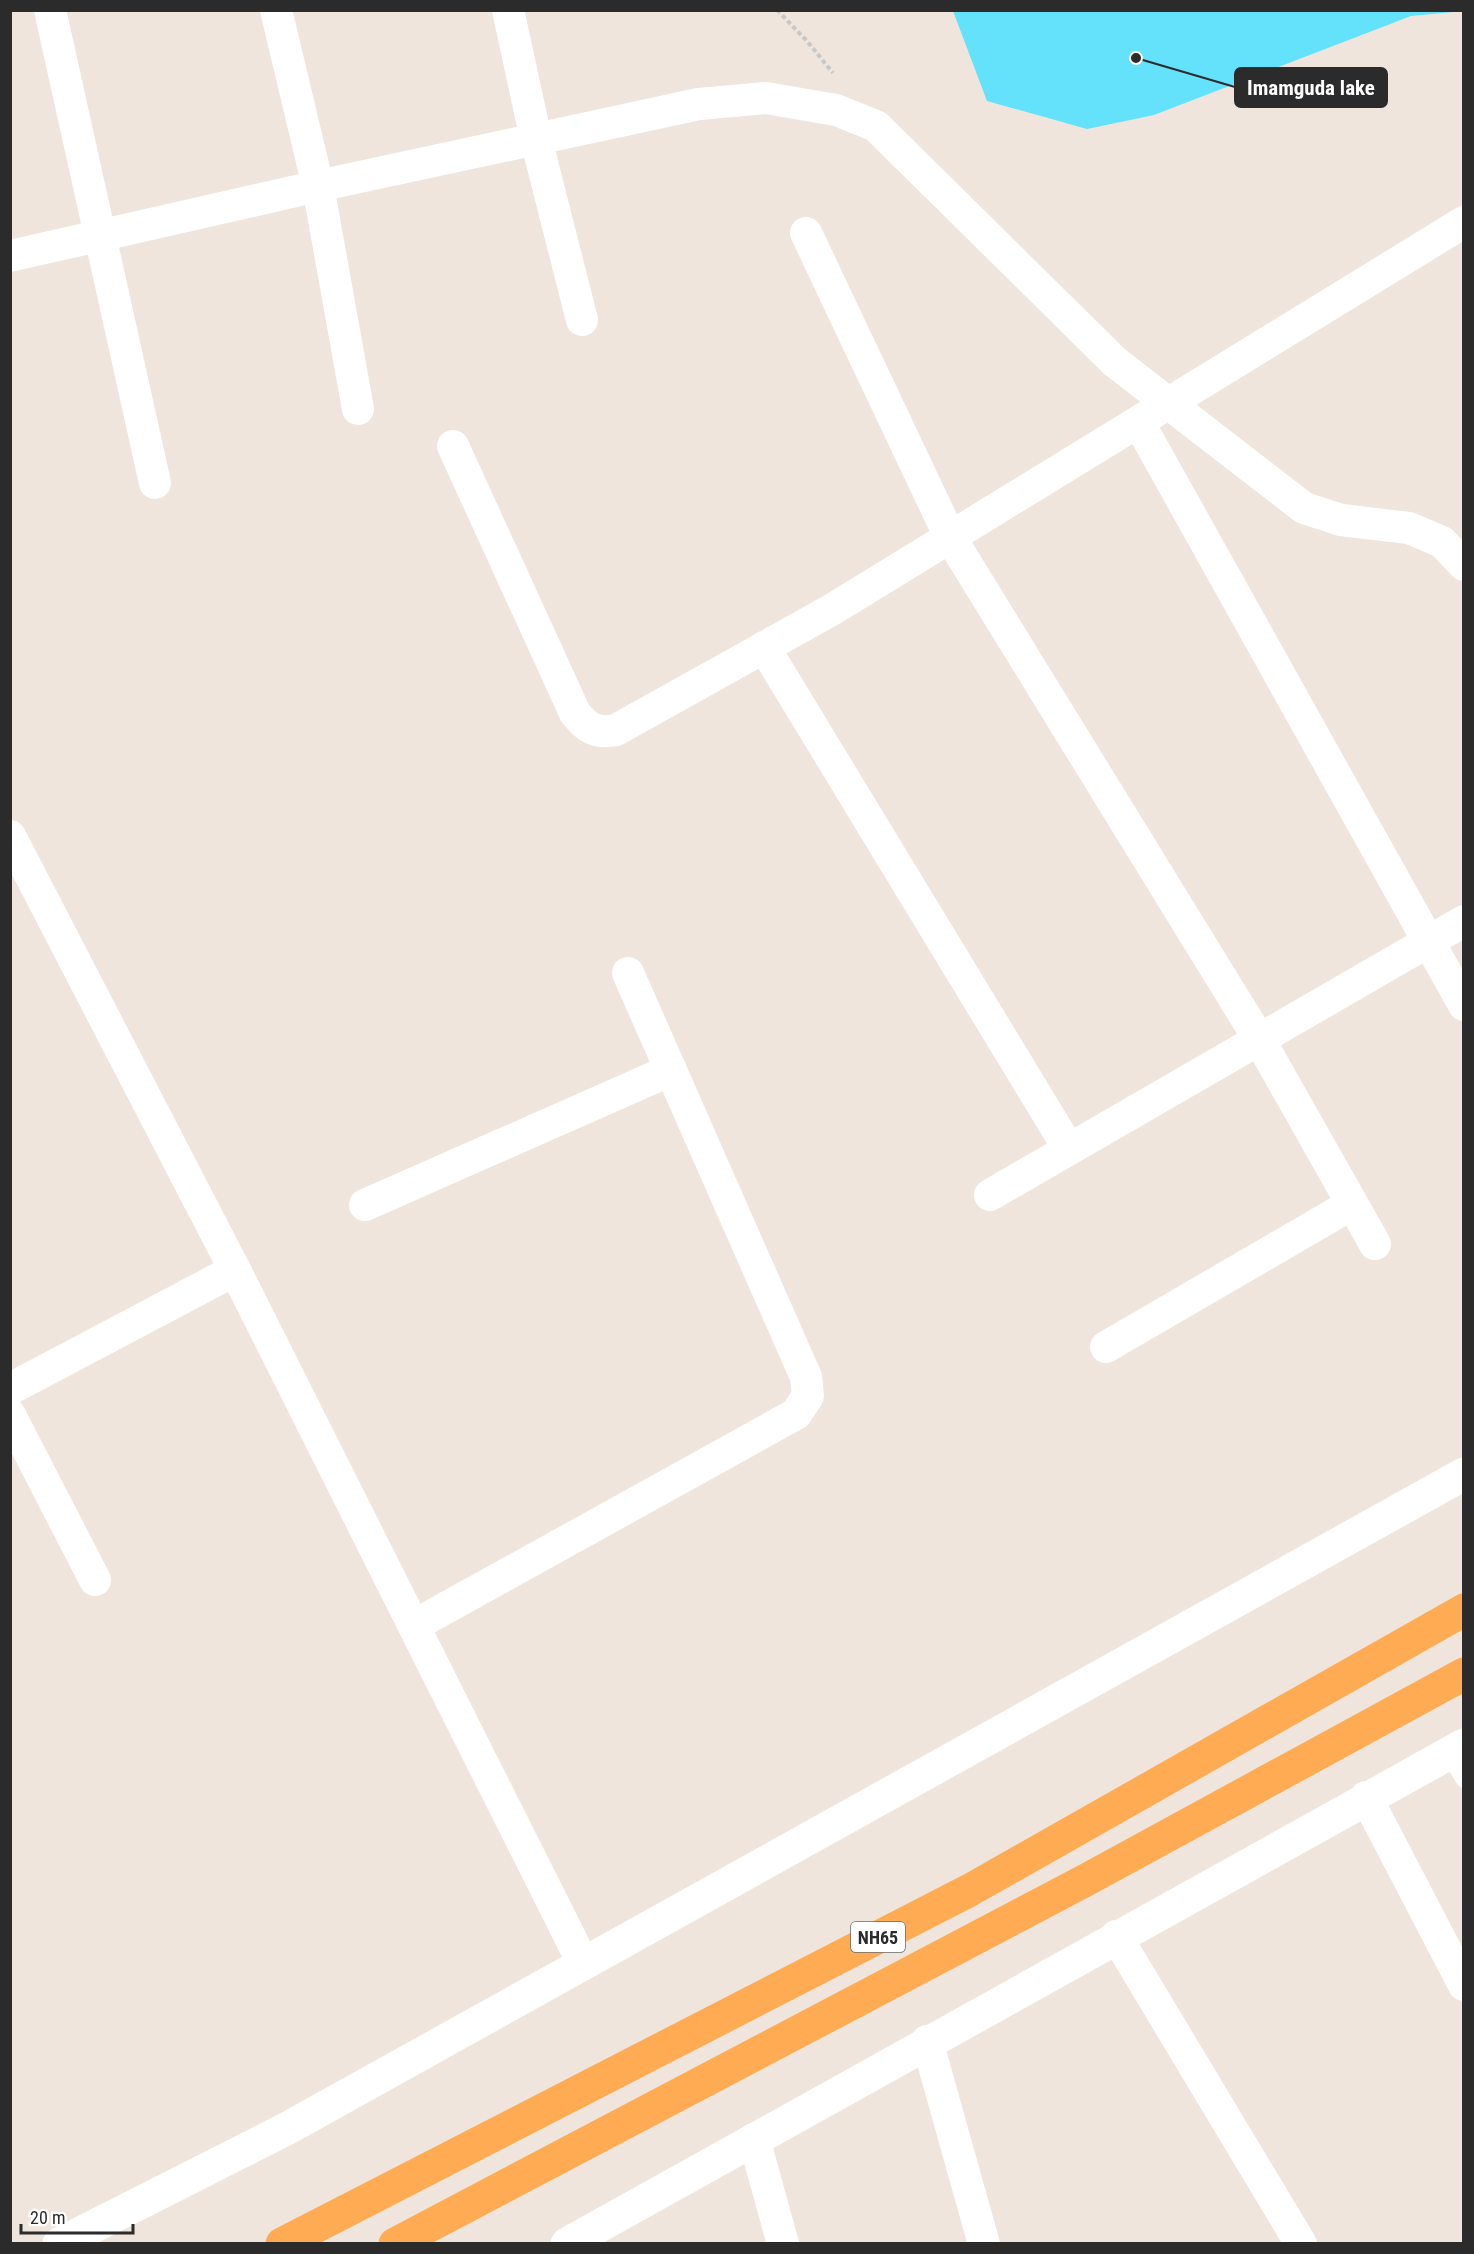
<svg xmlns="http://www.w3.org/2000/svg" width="1474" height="2254" viewBox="0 0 1474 2254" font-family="'Roboto Condensed',sans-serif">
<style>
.water{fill:#64e1fb}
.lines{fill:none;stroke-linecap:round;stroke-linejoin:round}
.path{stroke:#c8c8c8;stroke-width:4;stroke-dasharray:4.5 3;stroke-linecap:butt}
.service{stroke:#fff;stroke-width:16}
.minor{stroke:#fff;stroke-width:32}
.tertiary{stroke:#fff;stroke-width:33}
.trunk{stroke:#ffab53;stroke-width:33}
.labels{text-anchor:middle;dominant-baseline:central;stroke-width:6;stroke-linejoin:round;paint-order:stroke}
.shield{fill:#fff;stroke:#6b6b6b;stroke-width:1.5}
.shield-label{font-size:18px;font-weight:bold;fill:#2b2b2b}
.leader{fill:none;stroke:#2b2b2b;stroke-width:2}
.callout-dot{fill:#2b2b2b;stroke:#fff;stroke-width:2}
.callout{fill:#2b2b2b;stroke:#2b2b2b;stroke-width:2}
.callout-label{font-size:21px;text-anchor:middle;font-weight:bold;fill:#fff}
</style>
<rect width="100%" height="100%" fill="#efe5dc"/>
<polygon class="water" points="953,11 1463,10 1464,11 1411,16 1154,115 1087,129 987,101"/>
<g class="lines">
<polyline class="path" points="777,10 807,41 833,73"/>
<polyline class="service" points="1448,1753 1464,1780"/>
<g class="minor">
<polyline points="50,10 155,483"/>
<polyline points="276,10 318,186 358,409"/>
<polyline points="508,10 536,139 582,320"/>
<polyline points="806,233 950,537 1259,1039 1375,1244"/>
<polyline points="10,256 318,186 699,104 766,98 836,110 876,126 1115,362 1304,508 1341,520 1409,528 1442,542 1464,565"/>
<polyline points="1139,423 1464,1005"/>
<path d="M453,446L575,713C587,728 596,734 616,730L833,609L1464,222"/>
<polyline points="764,647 1069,1149"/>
<polyline points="10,836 235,1270 583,1963"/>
<polyline points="990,1195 1464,921"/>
<polyline points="365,1205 671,1070"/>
<polyline points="1106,1347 1352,1204"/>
<polyline points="10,1389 235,1270"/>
<polyline points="10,1415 95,1580"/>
<polyline points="415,1625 796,1414 808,1396 806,1377 628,973"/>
<polyline points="1366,1797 1464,1985"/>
<polyline points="1116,1936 1301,2244"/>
<polyline points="927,2041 984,2244"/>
<polyline points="754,2139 783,2244"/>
</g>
<g class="tertiary">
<polyline points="59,2244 288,2128 1464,1474"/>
<polyline points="567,2244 1464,1745"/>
</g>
<g class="trunk">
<polyline points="282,2244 970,1890 1464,1610"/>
<polyline points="395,2244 1086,1880 1464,1674"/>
</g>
</g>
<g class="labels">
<rect class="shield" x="851" y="1922" width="54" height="30" rx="4.5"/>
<g class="shield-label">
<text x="878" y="1937">NH65</text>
</g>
</g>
<path class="leader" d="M1136 58L1235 87"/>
<circle class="callout-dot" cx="1136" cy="58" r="6"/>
<rect class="callout" x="1235" y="68" width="152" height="39" rx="6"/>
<g class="callout-label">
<text x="1311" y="95">Imamguda lake</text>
</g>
<rect width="1474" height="2254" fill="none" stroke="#2b2b2b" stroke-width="24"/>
<path d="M21 2224v9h112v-9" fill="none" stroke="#2b2b2b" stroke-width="3"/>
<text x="30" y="2224" font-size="18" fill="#2b2b2b" stroke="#ffffff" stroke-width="4.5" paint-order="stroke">20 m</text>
</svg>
